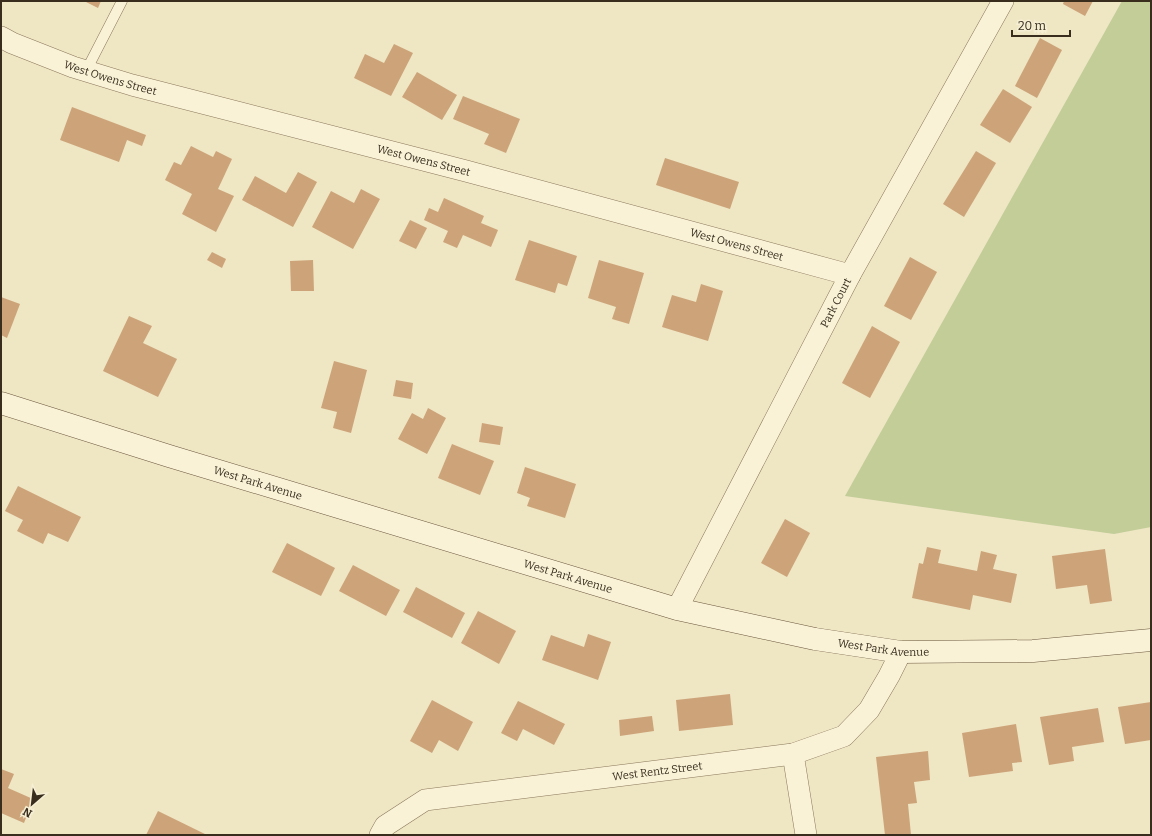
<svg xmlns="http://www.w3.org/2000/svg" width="1152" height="836" viewBox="0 0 1152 836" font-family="Bitter,serif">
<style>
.green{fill:#c2cd98}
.building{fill:#cda479}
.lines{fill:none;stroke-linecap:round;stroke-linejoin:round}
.lane-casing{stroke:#8a785a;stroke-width:11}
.street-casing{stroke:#8a785a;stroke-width:22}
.secondary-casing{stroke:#6b583d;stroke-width:23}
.lane{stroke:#f9f2d7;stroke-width:10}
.street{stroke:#f9f2d7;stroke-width:21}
.secondary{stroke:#f9f2d7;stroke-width:22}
.labels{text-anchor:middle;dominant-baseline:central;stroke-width:3.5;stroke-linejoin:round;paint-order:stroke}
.street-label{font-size:11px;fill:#392e1e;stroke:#f6efd4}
</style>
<rect width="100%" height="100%" fill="#efe6c4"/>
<polygon class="green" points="1122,1 1151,1 1151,527 1114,534 845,496"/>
<g class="building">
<polygon points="84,1 101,1 98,8"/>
<polygon points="1064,1 1093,1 1085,16 1063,4"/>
<polygon points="1040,38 1062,50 1037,98 1015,86"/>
<polygon points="394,44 413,53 391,96 354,78 365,54 384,63"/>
<polygon points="417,72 457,95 442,120 402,97"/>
<polygon points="1003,89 1032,107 1010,143 980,125"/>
<polygon points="463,96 520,119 506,153 484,144 489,134 453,119"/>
<polygon points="72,107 146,135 142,146 127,140 119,162 60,140"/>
<polygon points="191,146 213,157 216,151 232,159 218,189 234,196 216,232 182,214 192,194 165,180 174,162 181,165"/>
<polygon points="976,151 996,163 964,217 943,204"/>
<polygon points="665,158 739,182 730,209 656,185"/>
<polygon points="298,172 317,182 293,227 242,200 255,176 286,193"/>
<polygon points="361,189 380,199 353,249 312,227 331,191 354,203"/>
<polygon points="444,198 484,216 481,223 498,230 491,247 463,235 457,248 443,242 448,231 424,220 429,208 438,212"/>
<polygon points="410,220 427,228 416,249 399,241"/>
<polygon points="529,240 577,256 567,286 558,283 555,293 515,280"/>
<polygon points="212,252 226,259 222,268 207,260"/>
<polygon points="910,257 937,272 911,320 884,306"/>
<polygon points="313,260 314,291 291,291 290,261"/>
<polygon points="599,260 644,273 629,324 612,319 616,307 588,298"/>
<polygon points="701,284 723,291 708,341 662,327 672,295 696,302"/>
<polygon points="1,297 20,304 7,338 1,335"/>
<polygon points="129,316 152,326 143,343 177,359 158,397 103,371"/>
<polygon points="872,326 900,342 870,398 842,383"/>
<polygon points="334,361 367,370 351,433 333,428 337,412 321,408"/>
<polygon points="396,380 413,383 411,399 393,396"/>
<polygon points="428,408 446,418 427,454 398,439 412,413 423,419"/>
<polygon points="482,423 503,427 500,445 479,442"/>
<polygon points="452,444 494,461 480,495 438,478"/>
<polygon points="525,467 576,484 565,518 527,506 530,498 517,493"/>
<polygon points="18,486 81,517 68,542 48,533 43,544 17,531 23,520 5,511"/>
<polygon points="785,519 810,533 787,577 761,563"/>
<polygon points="287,543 335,568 321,596 272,572"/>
<polygon points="927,547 941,550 938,563 977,571 981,551 997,555 993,569 1017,574 1011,603 973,595 970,610 912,598 919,563 923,564"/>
<polygon points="1105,549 1112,601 1090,604 1087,585 1056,589 1052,556"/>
<polygon points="353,565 400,590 386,616 339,591"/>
<polygon points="416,587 465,613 452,638 403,612"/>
<polygon points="478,611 516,631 499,664 461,643"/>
<polygon points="588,634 611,642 598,680 542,660 551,635 584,647"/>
<polygon points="730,694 733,725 679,731 676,700"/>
<polygon points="432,700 473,722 458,751 439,740 432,753 410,741"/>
<polygon points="518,701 565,724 554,745 523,729 517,741 501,733"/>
<polygon points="1151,702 1151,740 1125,744 1118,707"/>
<polygon points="1098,708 1104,742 1072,747 1074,761 1049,765 1040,717"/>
<polygon points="652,716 654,731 620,736 619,720"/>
<polygon points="1016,724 1022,762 1012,763 1013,771 969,777 962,733"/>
<polygon points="928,751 930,780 914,782 917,803 908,804 911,835 885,835 876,757"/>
<polygon points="1,769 14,774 8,788 33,799 24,823 1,813"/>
<polygon points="158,811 207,835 146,835"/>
</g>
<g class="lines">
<defs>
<polyline id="lane" points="86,71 122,1"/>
<g id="street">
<path id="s1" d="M1,37L12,43L73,67L132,85L466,171L850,275"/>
<path id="s2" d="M677,609L850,275L1003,1"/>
<polyline points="793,754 806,835"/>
<path id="s3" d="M380,835L385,826L425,800L793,754L844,736L869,710L889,676L901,652"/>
</g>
<g id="secondary">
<path id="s4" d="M1,403L169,456L677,609L815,639L901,652L1033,651L1151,640"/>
</g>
</defs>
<use href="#lane" class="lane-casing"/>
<use href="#street" class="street-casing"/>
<use href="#secondary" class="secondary-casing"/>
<use href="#lane" class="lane"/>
<use href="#street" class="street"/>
<use href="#secondary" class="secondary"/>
</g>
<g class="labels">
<g class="street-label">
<text stroke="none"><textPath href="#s1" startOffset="117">West Owens Street</textPath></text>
<text stroke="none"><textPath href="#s1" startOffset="441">West Owens Street</textPath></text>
<text stroke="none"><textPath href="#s1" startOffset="765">West Owens Street</textPath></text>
<text stroke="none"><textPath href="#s2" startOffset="345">Park Court</textPath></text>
<text stroke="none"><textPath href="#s4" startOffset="269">West Park Avenue</textPath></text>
<text stroke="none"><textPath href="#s4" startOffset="593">West Park Avenue</textPath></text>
<text stroke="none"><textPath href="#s4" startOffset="917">West Park Avenue</textPath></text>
<text stroke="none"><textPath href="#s3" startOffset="292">West Rentz Street</textPath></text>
</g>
</g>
<rect width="1152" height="836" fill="none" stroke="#392e1e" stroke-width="4"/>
<g transform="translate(32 804) rotate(208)" stroke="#f6efd4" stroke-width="3" paint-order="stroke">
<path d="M0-3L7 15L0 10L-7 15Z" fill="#392e1e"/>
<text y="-6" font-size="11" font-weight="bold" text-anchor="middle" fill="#392e1e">N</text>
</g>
<path d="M1012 30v6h58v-6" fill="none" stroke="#392e1e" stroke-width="2"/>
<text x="1018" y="30" font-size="12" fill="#392e1e" stroke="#f6efd4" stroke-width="3" paint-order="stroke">20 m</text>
</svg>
